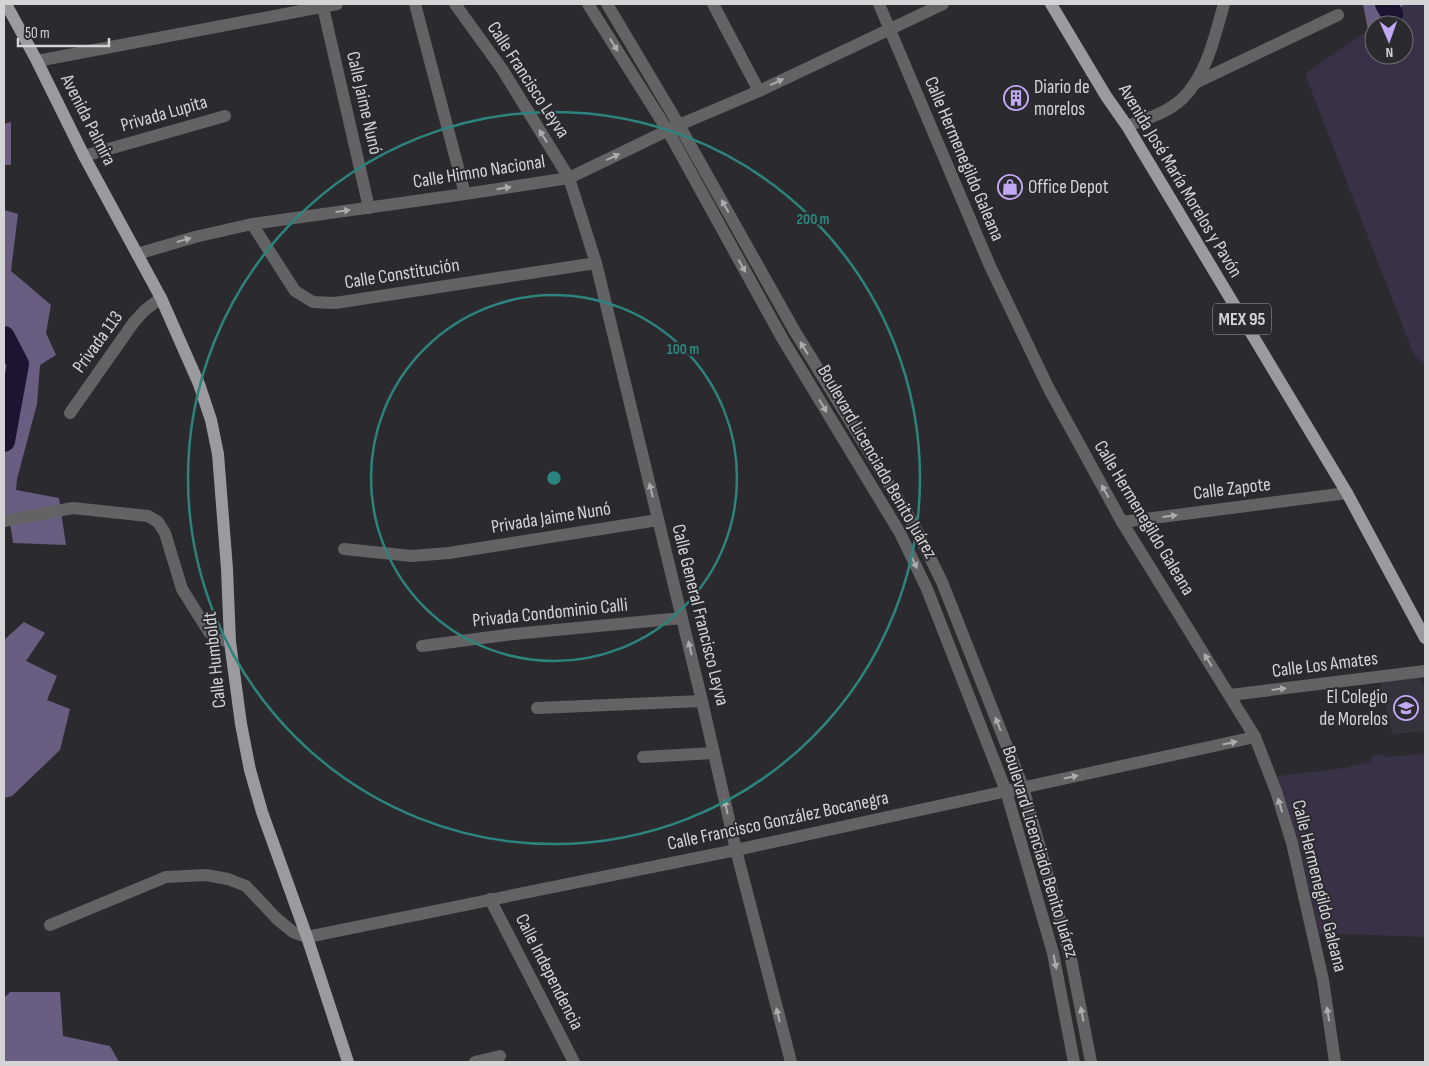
<svg xmlns="http://www.w3.org/2000/svg" width="1429" height="1066" viewBox="0 0 1429 1066" font-family="'Sofia Sans Condensed',sans-serif">
<style>
.built{fill:#35323c}
.green{fill:#393246}
.forest{fill:#695e81}
.lines{fill:none;stroke-linecap:round;stroke-linejoin:round}
.river{stroke:#1e1330;stroke-width:22}
.minor{stroke:#636365;stroke-width:12}
.major{stroke:#9b9a9f;stroke-width:12}
.oneway{fill:#acacaf}
.ring{fill:none;stroke:#2d847e;stroke-width:2.5}
.labels{text-anchor:middle;dominant-baseline:central;stroke-width:4;stroke-linejoin:round;paint-order:stroke}
.shield{fill:#2b2a2e;stroke:#a1a1a4;stroke-width:1}
.shield-label{font-size:18px;font-weight:bold;fill:#d4d4d7}
.street-label{font-size:19px;fill:#d4d4d7;stroke:#2b2a2e}
.poi-label{font-size:19px;fill:#d4d4d7;stroke:#2b2a2e;text-anchor:start}
.centre{fill:#2d847e;stroke:#2b2a2e;stroke-width:2.5}
.ring-label{font-size:15px;text-anchor:middle;font-weight:bold;fill:#2d847e;stroke:#2b2a2e;stroke-width:4;stroke-linejoin:round;paint-order:stroke}
</style>
<rect width="100%" height="100%" fill="#2b2a2e"/>
<polygon class="built" points="1419,678 1425,690 1425,731 1392,734 1380,682"/>
<g class="green">
<polygon points="1405,4 1425,4 1425,365 1414,355 1305,74 1374,26 1374,55 1404,55 1404,25 1375,25"/>
<polygon points="1384,754 1385,757 1425,754 1425,937 1319,933 1301,852 1278,776 1344,768 1370,762 1372,756"/>
</g>
<g class="forest">
<polygon points="1363,4 1405,4 1368,30"/>
<polygon points="11,122 11,165 4,165 4,124"/>
<polygon points="4,210 18,214 11,271 51,305 46,333 56,355 40,365 37,404 17,479 16,490 59,498 66,545 13,543 10,522 4,521"/>
<polygon points="24,622 45,633 26,661 57,676 47,700 70,709 60,750 12,796 4,798 4,640"/>
<polygon points="10,992 60,992 63,1036 110,1046 119,1062 4,1062 4,998"/>
</g>
<g class="lines">
<g class="river">
<polyline points="1386,4 1392,14"/>
<polyline points="4,337 18,364 4,441"/>
</g>
<g class="minor">
<polyline points="415,4 465,194"/>
<polyline points="455,4 502,69 569,178 596,263 702,701 736,850 791,1062"/>
<polyline points="588,4 668,131 782,338 900,533 927,589 1006,791 1053,953 1074,1062"/>
<polyline points="607,4 679,125 794,330 914,525 942,582 1023,787 1071,959 1091,1062"/>
<polyline points="713,4 759,91"/>
<polyline points="879,4 990,266 1049,389 1122,522 1255,737 1276,791 1292,843 1323,980 1335,1062"/>
<polyline points="323,7 369,208"/>
<polyline points="37,61 337,4"/>
<polyline points="1195,83 1338,15"/>
<path d="M1127,126C1146,119 1167,113 1182,99C1207,75 1215,35 1224,4"/>
<polyline points="84,156 225,116"/>
<polyline points="252,224 295,291 313,302 335,303 596,263"/>
<polyline points="137,254 195,237 252,224 465,194 569,178 679,125 759,91 943,4"/>
<polyline points="70,413 134,322 145,310 161,298"/>
<polyline points="4,521 73,508 148,516 158,522 165,533 182,589 209,632 217,639 230,642"/>
<polyline points="1122,522 1347,493"/>
<polyline points="344,549 412,556 449,553 658,520"/>
<polyline points="422,646 514,634 682,618"/>
<polyline points="1230,695 1425,671"/>
<polyline points="537,708 702,701"/>
<polyline points="643,757 714,753"/>
<polyline points="490,899 574,1062"/>
<polyline points="50,925 166,877 206,875 228,879 246,886 277,919 293,932 307,937 736,850 1255,737"/>
<polyline points="475,1062 500,1056"/>
</g>
<g class="major">
<polyline points="6,4 37,61 84,156 161,298 199,384 211,420 218,454 227,569 230,642 241,724 250,770 262,812 307,937 348,1062"/>
<polyline points="1051,4 1106,96 1127,126 1347,493 1425,638"/>
</g>
</g>
<defs><path id="oneway-solid" d="M-6-.8H1V-3.2L6.5 0L1 3.2V.8H-6Z" transform="scale(1.25)"/></defs>
<g class="oneway">
<use href="#oneway-solid" transform="translate(614 45) rotate(58)"/>
<use href="#oneway-solid" transform="translate(777 82) rotate(-25)"/>
<use href="#oneway-solid" transform="translate(543 136) rotate(-122)"/>
<use href="#oneway-solid" transform="translate(613 157) rotate(-25)"/>
<use href="#oneway-solid" transform="translate(504 188) rotate(-9)"/>
<use href="#oneway-solid" transform="translate(725 206) rotate(-119)"/>
<use href="#oneway-solid" transform="translate(343 211) rotate(-8)"/>
<use href="#oneway-solid" transform="translate(184 240) rotate(-16)"/>
<use href="#oneway-solid" transform="translate(742 266) rotate(61)"/>
<use href="#oneway-solid" transform="translate(804 348) rotate(-122)"/>
<use href="#oneway-solid" transform="translate(823 406) rotate(59)"/>
<use href="#oneway-solid" transform="translate(651 490) rotate(-104)"/>
<use href="#oneway-solid" transform="translate(1105 491) rotate(-119)"/>
<use href="#oneway-solid" transform="translate(1170 516) rotate(-7)"/>
<use href="#oneway-solid" transform="translate(914 562) rotate(64)"/>
<use href="#oneway-solid" transform="translate(690 648) rotate(-103)"/>
<use href="#oneway-solid" transform="translate(1208 660) rotate(-122)"/>
<use href="#oneway-solid" transform="translate(1279 689) rotate(-7)"/>
<use href="#oneway-solid" transform="translate(998 724) rotate(-112)"/>
<use href="#oneway-solid" transform="translate(1230 743) rotate(-12)"/>
<use href="#oneway-solid" transform="translate(1071 777) rotate(-12)"/>
<use href="#oneway-solid" transform="translate(1280 805) rotate(-107)"/>
<use href="#oneway-solid" transform="translate(726 807) rotate(-103)"/>
<use href="#oneway-solid" transform="translate(1055 962) rotate(79)"/>
<use href="#oneway-solid" transform="translate(1082 1014) rotate(-101)"/>
<use href="#oneway-solid" transform="translate(1328 1014) rotate(-99)"/>
<use href="#oneway-solid" transform="translate(778 1015) rotate(-104)"/>
</g>
<g class="ring">
<circle cx="554" cy="478" r="183"/>
<circle cx="554" cy="478" r="366"/>
</g>
<defs>
<symbol id="building-ring" viewBox="-11 -11 22 22"><circle r="9.5" fill="#2b2a2e" stroke="#c1a8f3" stroke-width="1.5"/><path d="M-4-6H4V6H1V3H-1V6H-4ZM-2.5-4.3h1.7v1.8h-1.7ZM.8-4.3h1.7v1.8H.8ZM-2.5-1h1.7V.8h-1.7ZM.8-1h1.7V.8H.8Z" fill="#c1a8f3"/></symbol>
<symbol id="shop-ring" viewBox="-11 -11 22 22"><circle r="9.5" fill="#2b2a2e" stroke="#c1a8f3" stroke-width="1.5"/><path d="M-5-2.5h2.3a2.7 3.5 0 0 1 5.4 0H5L5.5 6h-11ZM-1.5-2.5h3a1.5 2.3 0 0 0-3 0Z" fill="#c1a8f3"/></symbol>
<symbol id="school-ring" viewBox="-11 -11 22 22"><circle r="9.5" fill="#2b2a2e" stroke="#c1a8f3" stroke-width="1.5"/><path d="M0-5L7-2L0 1L-7-2ZM-4 1L0 2.5L4 1V4Q0 6-4 4Z" fill="#c1a8f3"/></symbol>
</defs>
<g fill-rule="evenodd">
<use href="#building-ring" x="1002" y="84" width="28" height="28"/>
<use href="#shop-ring" x="996" y="173" width="28" height="28"/>
<use href="#school-ring" x="1392" y="694" width="28" height="28"/>
</g>
<g class="labels">
<rect class="shield" x="1213" y="303.5" width="58" height="31" rx="4"/>
<g class="shield-label">
<text x="1242" y="319">MEX 95</text>
</g>
<g class="street-label">
<text transform="translate(528 80) rotate(57)">Calle Francisco Leyva</text>
<text transform="translate(364 103) rotate(77)">Calle Jaime Nunó</text>
<text transform="translate(164 114) rotate(-16)">Privada Lupita</text>
<text transform="translate(88 120) rotate(63)">Avenida Palmira</text>
<text transform="translate(964 159) rotate(67)">Calle Hermenegildo Galeana</text>
<text transform="translate(479 172) rotate(-9)">Calle Himno Nacional</text>
<text transform="translate(1180 181) rotate(59)">Avenida José María Morelos y Pavón</text>
<text transform="translate(402 274) rotate(-9)">Calle Constitución</text>
<text transform="translate(98 342) rotate(-54)">Privada 113</text>
<text transform="translate(877 462) rotate(60)">Boulevard Licenciado Benito Juárez</text>
<text transform="translate(1232 489) rotate(-7)">Calle Zapote</text>
<text transform="translate(551 518) rotate(-9)">Privada Jaime Nunó</text>
<text transform="translate(1144 518) rotate(59)">Calle Hermenegildo Galeana</text>
<text transform="translate(550 613) rotate(-6)">Privada Condominio Calli</text>
<text transform="translate(700 615) rotate(76)">Calle General Francisco Leyva</text>
<text transform="translate(215 660) rotate(-96)">Calle Humboldt</text>
<text transform="translate(1325 665) rotate(-7)">Calle Los Amates</text>
<text transform="translate(778 821) rotate(-12)">Calle Francisco González Bocanegra</text>
<text transform="translate(1040 852) rotate(73)">Boulevard Licenciado Benito Juárez</text>
<text transform="translate(1319 886) rotate(76)">Calle Hermenegildo Galeana</text>
<text transform="translate(549 972) rotate(63)">Calle Independencia</text>
</g>
<g class="poi-label">
<text x="1034" y="87">Diario de<tspan x="1034" dy="22">morelos</tspan></text>
<text x="1028" y="187">Office Depot</text>
<text x="1388" y="697" text-anchor="end">El Colegio<tspan x="1388" dy="22">de Morelos</tspan></text>
</g>
</g>
<circle cx="554" cy="478" r="8" class="centre"/>
<g class="ring-label">
<text x="813" y="224">200 m</text>
<text x="683" y="354">100 m</text>
</g>
<rect width="1429" height="1066" fill="none" stroke="#d4d4d7" stroke-width="10"/>
<g transform="translate(1389 40) rotate(178)"><circle r="24" fill="#2b2a2e" stroke="#6f6e72"/>
<path d="M0-4L9 19L0 12L-9 19Z" fill="#c1a8f3"/>
<text y="-8" font-size="14" font-weight="bold" text-anchor="middle" fill="#d4d4d7">N</text>
</g>
<path d="M18 38v8h91v-8" fill="none" stroke="#d4d4d7" stroke-width="2.5"/>
<text x="25" y="38" font-size="15" fill="#d4d4d7" stroke="#2b2a2e" stroke-width="4" paint-order="stroke">50 m</text>
</svg>
